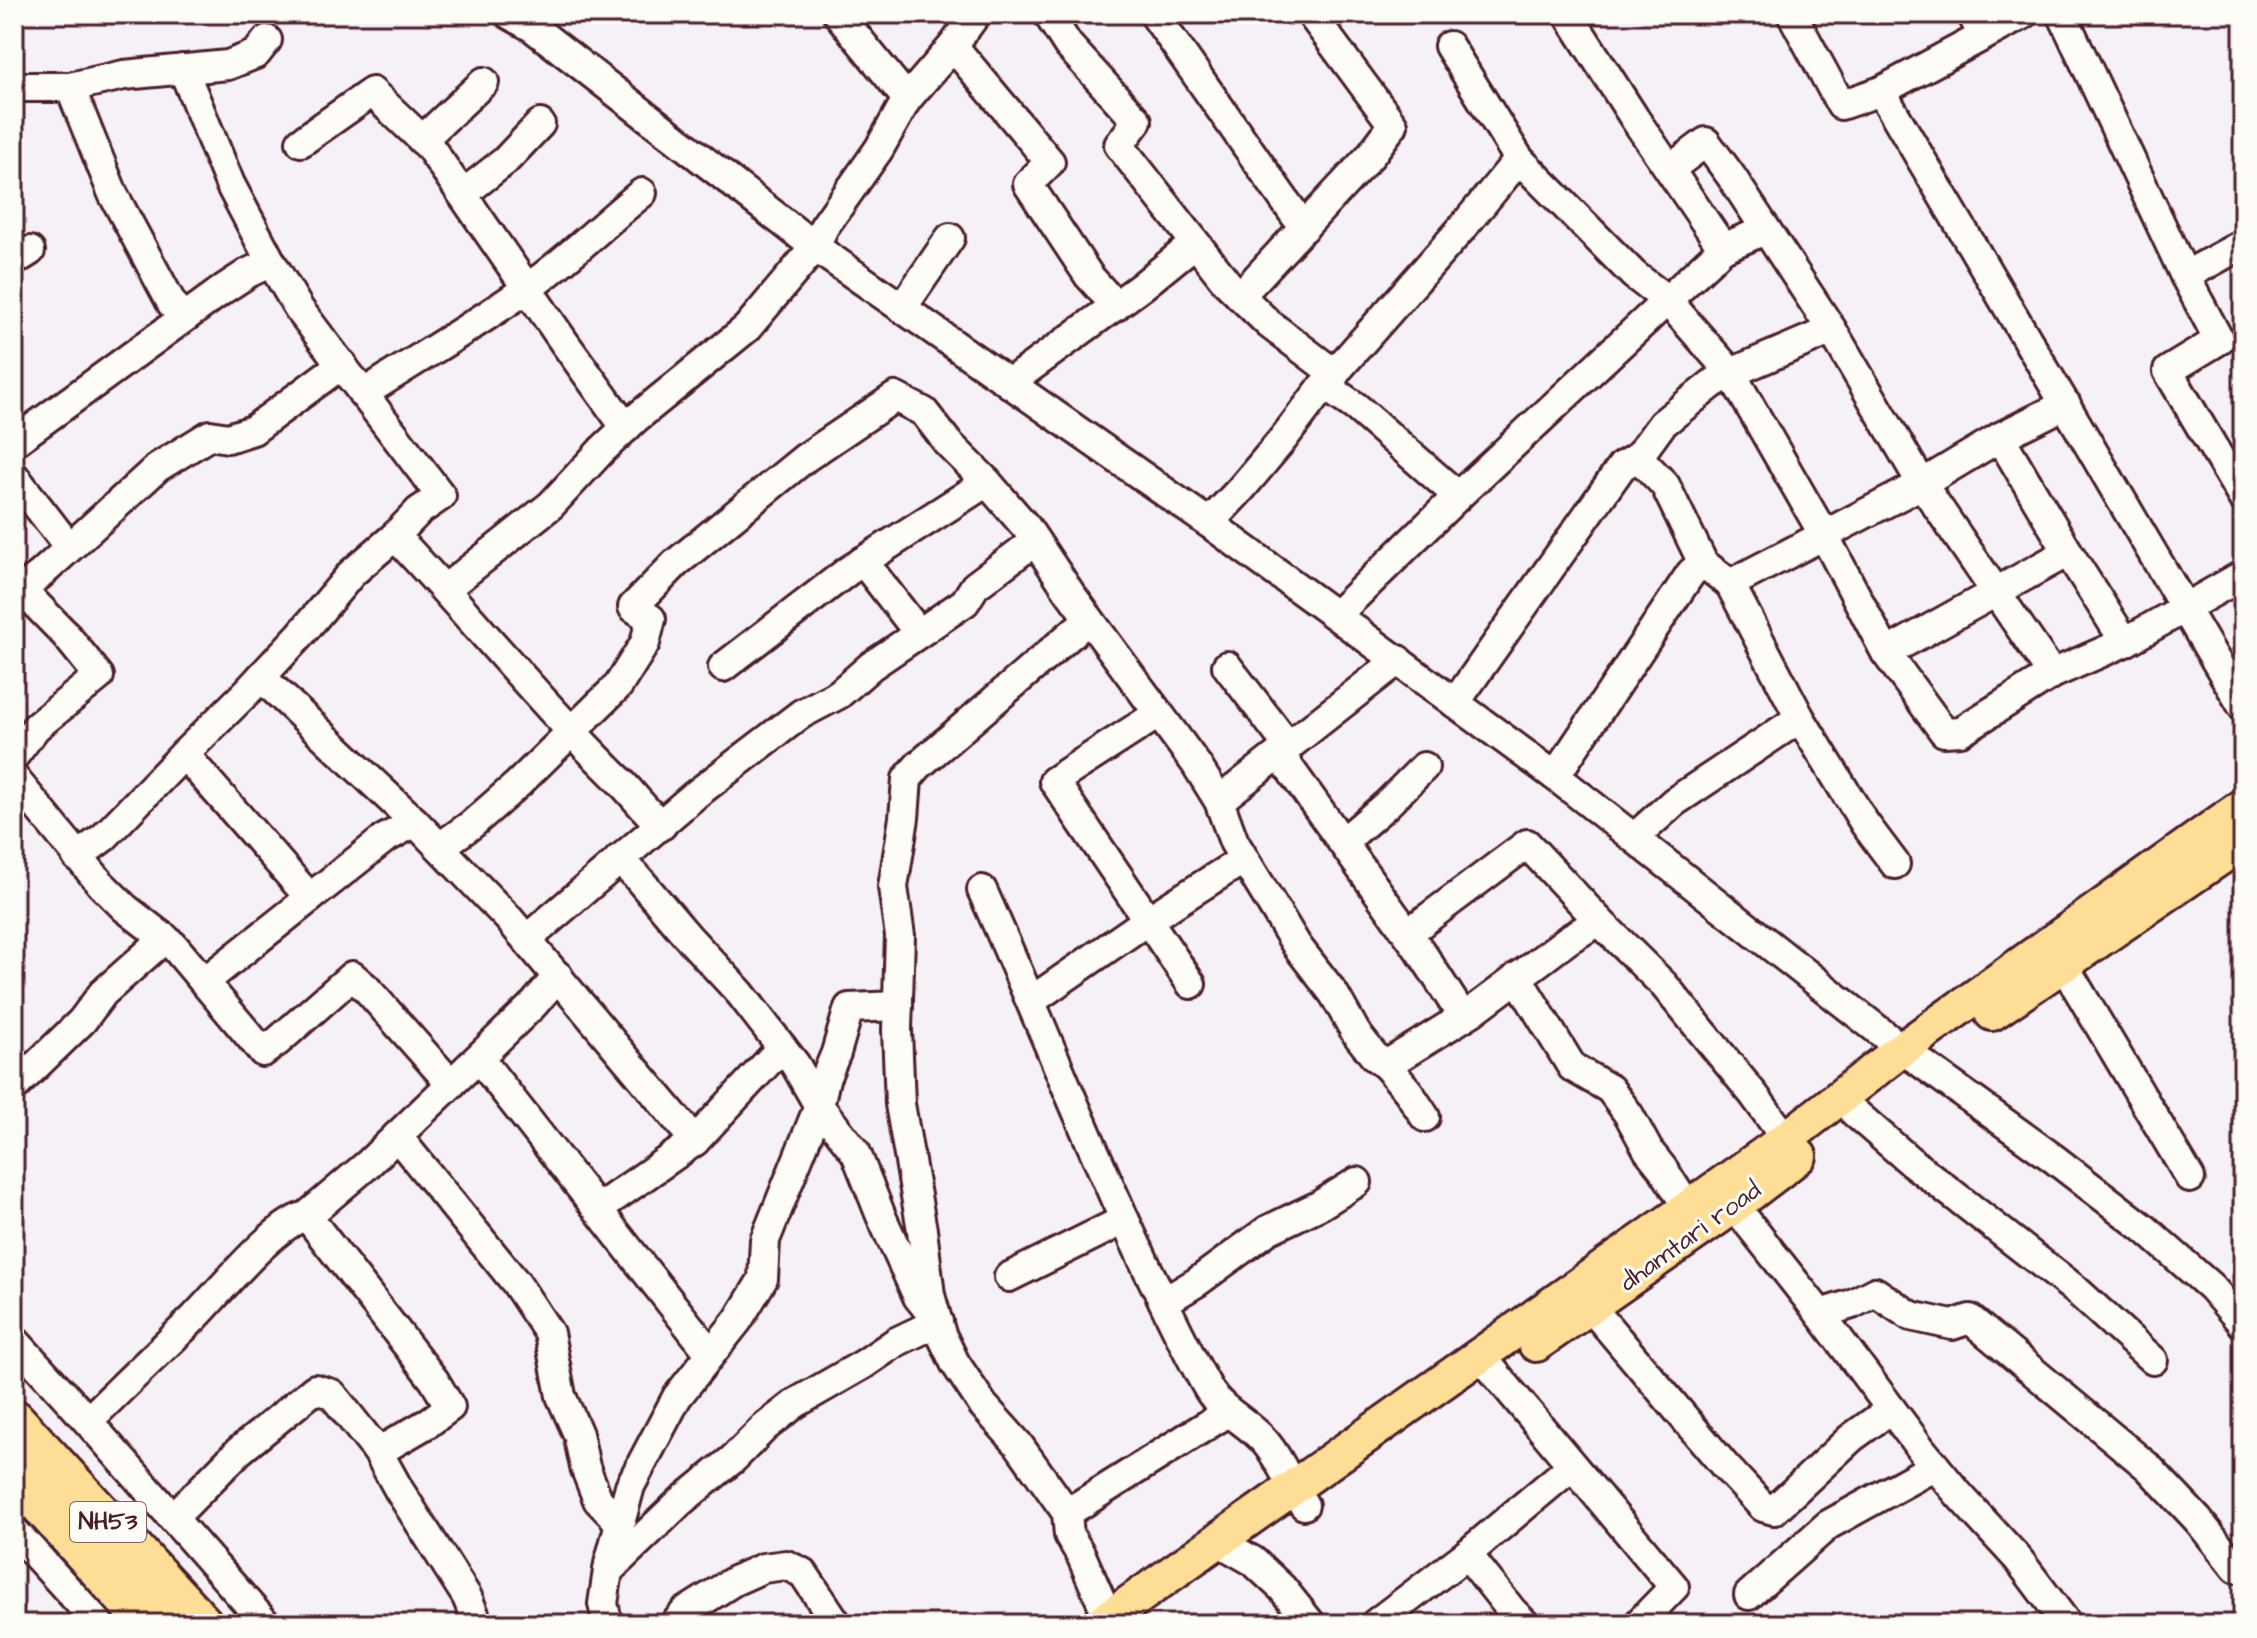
<svg xmlns="http://www.w3.org/2000/svg" width="2257" height="1638" viewBox="0 0 2257 1638" font-family="'Architects Daughter',sans-serif">
<style>
.lines{fill:none;stroke-linecap:round;stroke-linejoin:round}
.minor-casing{stroke:#4a1f2b;stroke-width:34}
.major-casing{stroke:#4a1f2b;stroke-width:40}
.highway-casing{stroke:#4a1f2b;stroke-width:46}
.minor{stroke:#fdfcf7;stroke-width:28}
.major{stroke:#fede96;stroke-width:34}
.highway{stroke:#fede96;stroke-width:40}
.labels{text-anchor:middle;dominant-baseline:central;stroke-width:6;stroke-linejoin:round;paint-order:stroke}
.shield{fill:#fdfcf7;stroke:#806168;stroke-width:2}
.shield-label{font-size:24px;font-weight:bold;fill:#4a1f2b}
.street-label{font-size:26px;fill:#4a1f2b;stroke:#fdfcf7}
</style>
<rect width="100%" height="100%" fill="#f6f1f6"/>
<filter id="ink" filterUnits="userSpaceOnUse"><feTurbulence type="fractalNoise" baseFrequency=".0125" numOctaves="2"/><feDisplacementMap in="SourceGraphic" scale="16" xChannelSelector="R" yChannelSelector="G"/><feConvolveMatrix kernelMatrix="1 2 1 2 8 2 1 2 1" color-interpolation-filters="sRGB"/></filter>
<g filter="url(#ink)">
<g class="lines">
<defs>
<g id="minor">
<polyline points="509,14 532,27 815,247 1209,523 1555,776 1902,1049 2053,1158 2145,1229 2211,1287 2243,1324"/>
<polyline points="838,14 907,99"/>
<polyline points="1048,14 1068,45 1137,121 1119,145 1227,283 1269,324 1335,374"/>
<polyline points="1154,14 1304,228"/>
<polyline points="1568,14 1635,119 1723,248"/>
<polyline points="1792,14 1841,105 1881,91 2243,707"/>
<polyline points="1972,14 1983,36"/>
<polyline points="2062,14 2185,276 2219,340 2168,371 2243,498"/>
<polyline points="953,46 1050,162 1028,184 1089,276 1116,306"/>
<polyline points="1449,46 1519,159 1634,275 1667,300 1731,373 1824,535 1886,653 1944,732 1961,731 2052,674 2125,642 2243,575"/>
<polyline points="14,87 70,87 124,75 228,65 256,54 267,40"/>
<polyline points="70,87 113,194 172,304 185,317"/>
<polyline points="1881,91 2024,14"/>
<polyline points="422,140 484,82"/>
<polyline points="301,142 372,92 429,146 564,342 626,428"/>
<polyline points="1670,169 1706,142 1731,176 1832,330 1922,484 2052,674"/>
<polyline points="463,194 505,161 540,124"/>
<polyline points="14,261 30,251"/>
<polyline points="2185,276 2243,244"/>
<polyline points="1240,296 1370,156 1393,125 1311,14"/>
<polyline points="902,308 950,238"/>
<polyline points="1832,330 1731,373 1712,384 1662,424 1638,457 1665,485 1703,563 1730,584 1800,718 1865,824 1895,864"/>
<polyline points="1009,383 1141,287 1195,243"/>
<polyline points="1324,385 1356,407 1458,496"/>
<path d="M363,394C418,358 476,325 529,287C569,259 603,224 642,193"/>
<polyline points="14,442 225,288 248,273 271,262"/>
<polyline points="14,476 69,547"/>
<polyline points="987,482 1026,527 1070,593 1196,764 1219,801 1234,842 1297,946 1334,994 1356,1033 1375,1057 1386,1065 1408,1091 1425,1117"/>
<polyline points="1209,523 1241,489 1283,439 1324,385 1463,227 1519,159"/>
<path d="M395,536C470,615 538,700 615,776C632,792 644,811 662,825"/>
<polyline points="2068,552 2125,642"/>
<polyline points="863,561 918,632"/>
<polyline points="1730,584 1922,484 2000,437 2066,404"/>
<polyline points="445,589 551,505 602,450 635,419 747,328 815,247 824,227 879,149 907,99 953,46 976,14"/>
<polyline points="14,595 41,574 158,467 210,435 228,438 253,430 342,364"/>
<polyline points="1336,615 1458,496 1723,248 1765,230"/>
<polyline points="1089,619 918,766 907,779 904,818 893,887 900,936 897,1030 900,1104 922,1230 930,1295 941,1334 955,1363 983,1405 1018,1444 1067,1513 1069,1535 1081,1555 1102,1603 1105,1621"/>
<polyline points="1886,653 2068,552 2000,437"/>
<polyline points="1227,666 1289,747"/>
<polyline points="261,677 415,822 509,919 695,1141"/>
<polyline points="1455,703 1622,466 1638,457"/>
<polyline points="1158,714 1054,781 1191,984"/>
<polyline points="184,754 310,898"/>
<polyline points="1280,755 1425,958 1463,1017"/>
<polyline points="14,756 36,727 99,676 65,634 21,589"/>
<polyline points="1555,776 1691,573 1703,563"/>
<polyline points="14,778 101,884 125,908 173,945 263,1052 278,1041 352,976 366,988 451,1084"/>
<polyline points="1219,801 1398,660"/>
<polyline points="1634,838 1674,802 1800,718"/>
<polyline points="1343,842 1386,805 1424,767"/>
<polyline points="440,847 471,825 518,784 618,686 645,643 651,619 633,607 676,563 805,458 895,397 924,412 948,443 987,482 848,571 723,667"/>
<polyline points="77,857 104,837 184,754 247,692 301,634 352,573 395,536 419,511 441,496 299,309 271,262 230,184 183,69"/>
<path d="M982,890C1039,1016 1088,1145 1148,1270C1168,1310 1186,1351 1209,1390C1223,1413 1249,1422 1266,1443C1282,1462 1290,1486 1304,1505"/>
<polyline points="1408,933 1527,844 1599,921 1664,985 1754,1095 1786,1139"/>
<polyline points="527,939 695,795 801,714 839,694 871,666 965,602 975,586 1035,541"/>
<polyline points="2063,964 2190,1178"/>
<polyline points="1517,977 1572,1067 1610,1089 1629,1115 1648,1150 1663,1169 1688,1208"/>
<polyline points="204,982 384,839 415,822"/>
<polyline points="1031,1001 1148,920 1244,859"/>
<polyline points="479,1058 710,1353"/>
<polyline points="1386,1065 1473,1011 1569,939 1599,921"/>
<polyline points="14,1087 82,1021 103,993 165,938"/>
<polyline points="1855,1113 1909,1160 2076,1290 2153,1360"/>
<polyline points="397,1136 516,1283 549,1333 561,1396 578,1434 585,1467 598,1500 619,1522"/>
<polyline points="1722,1190 1820,1314 1921,1449 1960,1496 2018,1559 2067,1624"/>
<polyline points="599,1208 695,1141 782,1047"/>
<polyline points="307,1216 434,1380 450,1407 428,1423 378,1452"/>
<polyline points="1009,1277 1124,1220"/>
<polyline points="1578,1292 1724,1465 1763,1507 1774,1510 1851,1438 1891,1409"/>
<polyline points="1164,1302 1197,1282 1268,1230 1320,1205 1357,1182"/>
<polyline points="1820,1314 1852,1304 1875,1292 1911,1316 1952,1325 1970,1319 2148,1467 2198,1520 2236,1568 2243,1566"/>
<polyline points="14,1340 69,1400 266,1624"/>
<polyline points="1480,1355 1674,1587 1638,1624"/>
<path d="M88,1421C123,1386 159,1352 194,1318C219,1293 275,1222 307,1216L367,1165L534,1004L558,976"/>
<polyline points="1067,1513 1228,1412"/>
<polyline points="173,1518 239,1451 315,1389 332,1394 378,1452 399,1490 467,1597 478,1624"/>
<polyline points="14,1531 99,1624"/>
<polyline points="1218,1541 1253,1561 1282,1588 1311,1624"/>
<polyline points="1467,1554 1512,1611 1525,1624"/>
<polyline points="608,1571 680,1502 733,1459 765,1427 796,1403 864,1364 896,1342 938,1322 918,1297 881,1216 856,1153 819,1106 795,1064 740,993 688,937 637,877 619,859"/>
<polyline points="1749,1595 1828,1525 1935,1466"/>
<polyline points="608,1624 603,1604 609,1564 630,1486 677,1397 738,1320 763,1279 765,1240 819,1106 825,1079 836,1053 849,1008 898,1006"/>
<polyline points="675,1624 685,1612 734,1581 763,1568 786,1565 803,1573 837,1624"/>
<polyline points="1375,1624 1467,1554 1572,1466"/>
</g>
<g id="major">
<polyline points="1992,1013 2243,842"/>
<polyline points="1536,1344 1735,1205 1799,1156"/>
<polyline points="1100,1624 1786,1139 1902,1049 2243,806"/>
</g>
<g id="highway">
<polyline points="14,1420 202,1624"/>
<polyline points="14,1475 149,1624"/>
</g>
</defs>
<use href="#minor" class="minor-casing"/>
<use href="#major" class="major-casing"/>
<use href="#highway" class="highway-casing"/>
<use href="#minor" class="minor"/>
<use href="#major" class="major"/>
<use href="#highway" class="highway"/>
</g>
</g>
<g class="labels">
<rect class="shield" x="70" y="1502" width="76" height="40" rx="6"/>
<g class="shield-label">
<text x="108" y="1522">NH53</text>
</g>
<g class="street-label">
<text transform="translate(1690 1236) rotate(-36)">dhamtari road</text>
</g>
</g>
<rect width="2257" height="1638" fill="none" stroke="#fdfcf7" stroke-width="48"/>
<rect x="24" y="24" width="2209" height="1590" fill="none" stroke="#4a1f2b" stroke-width="3" filter="url(#ink)"/>
</svg>
